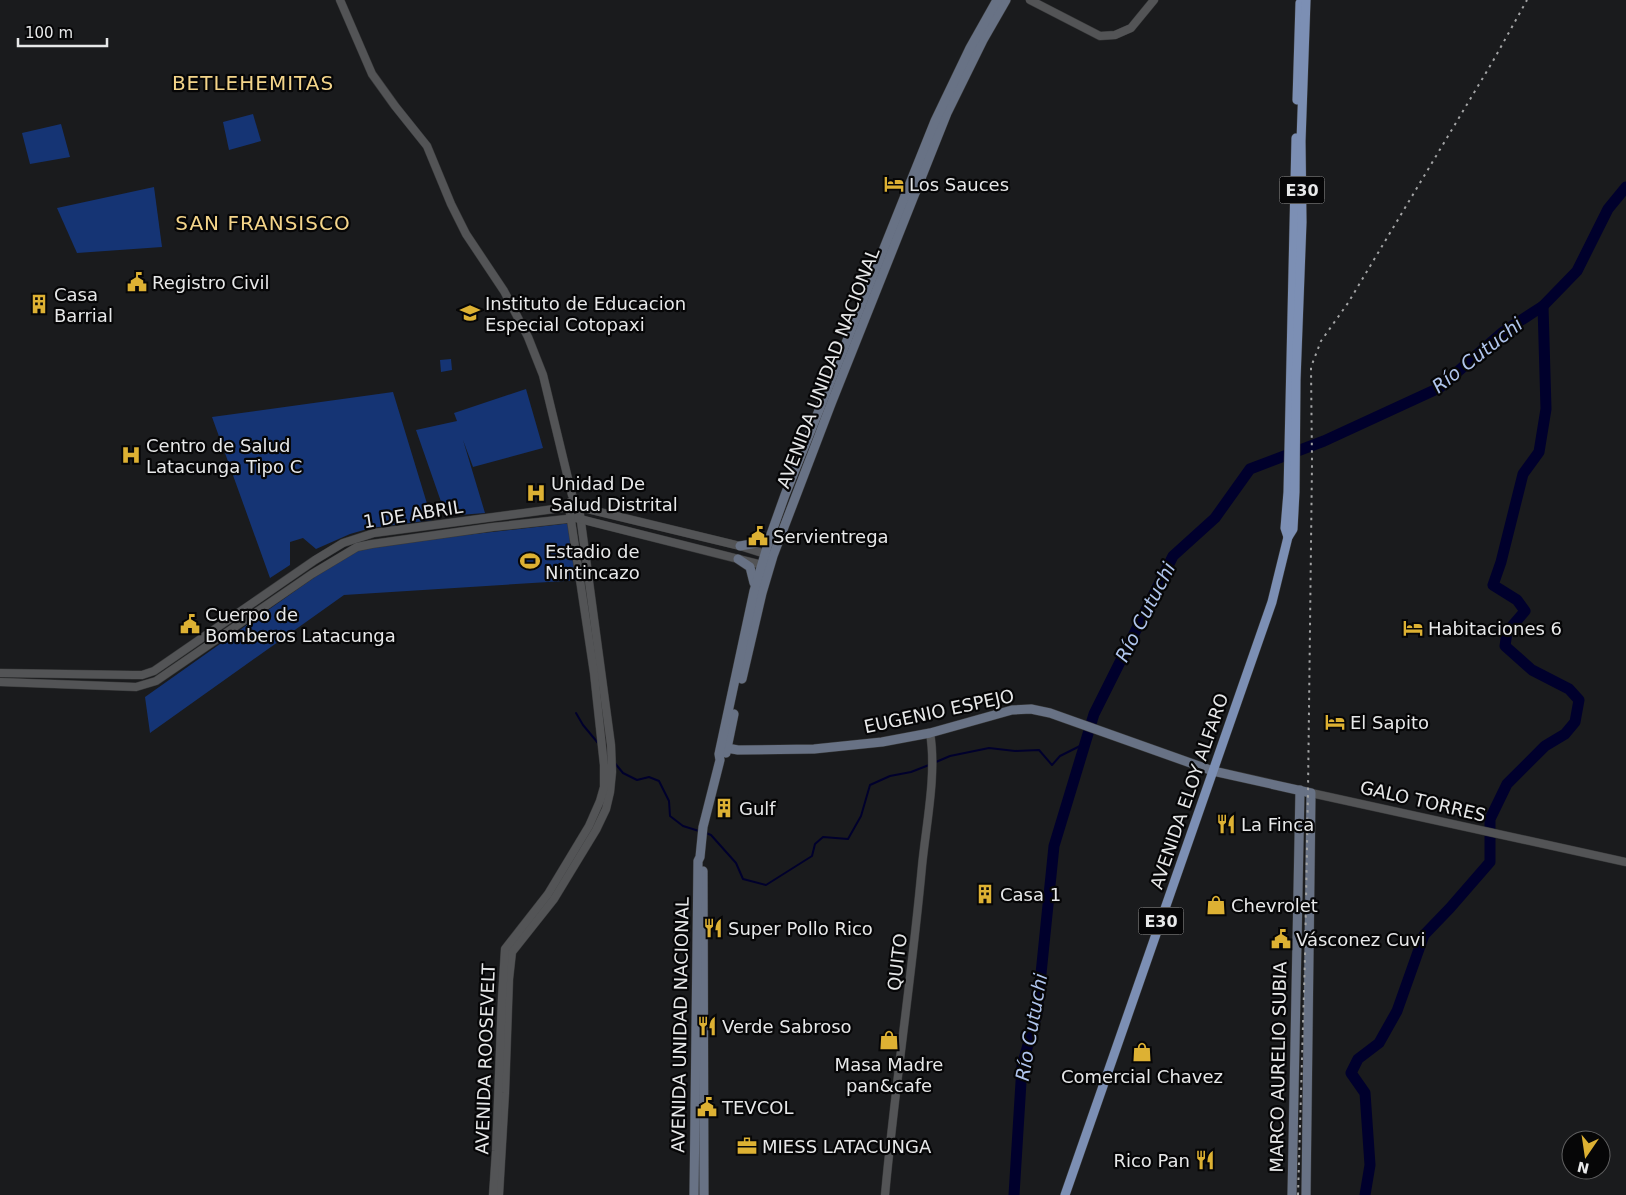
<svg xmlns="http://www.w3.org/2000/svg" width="1626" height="1195" viewBox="0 0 1626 1195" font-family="'DejaVu Sans',sans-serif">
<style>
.green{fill:#153474}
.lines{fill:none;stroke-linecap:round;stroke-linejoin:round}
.stream{stroke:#00002c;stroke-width:2}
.river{stroke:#00002c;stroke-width:11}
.tertiary-casing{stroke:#373839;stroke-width:9}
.secondary-casing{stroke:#373839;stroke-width:10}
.primary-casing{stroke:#373839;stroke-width:10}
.tertiary{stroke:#535456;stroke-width:8}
.secondary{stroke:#687285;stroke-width:9}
.primary{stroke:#7c8fb4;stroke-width:9}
.rail{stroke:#a3a4a5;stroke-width:2;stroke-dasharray:2.5 5;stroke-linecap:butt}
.labels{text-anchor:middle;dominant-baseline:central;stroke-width:4.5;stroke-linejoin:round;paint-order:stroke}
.shield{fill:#060607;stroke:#a4a4a5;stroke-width:1}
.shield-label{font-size:16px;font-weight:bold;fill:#e7e8e9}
.poi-label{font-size:18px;fill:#e7e8e9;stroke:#060607;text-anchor:start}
.street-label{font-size:18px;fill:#e7e8e9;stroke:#060607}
.water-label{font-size:19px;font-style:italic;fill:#b0c5ed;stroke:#060607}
.quarter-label{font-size:20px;letter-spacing:1px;fill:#f4d58a;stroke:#060607}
</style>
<rect width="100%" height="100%" fill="#1a1b1d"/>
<g class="green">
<polygon points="253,114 261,141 229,150 223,122"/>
<polygon points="61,124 70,157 30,164 22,133"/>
<polygon points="154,187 162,247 77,253 57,208"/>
<polygon points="451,359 452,370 441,372 440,360"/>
<polygon points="526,389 543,448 473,467 463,440 485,513 446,516 416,430 457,421 454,413"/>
<polygon points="393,392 432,520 371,528 350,534 316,549 303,538 290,542 290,565 270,578 212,417"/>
<polygon points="572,523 581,580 344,595 150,733 145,697 357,547"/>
</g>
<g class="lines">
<g class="stream">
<polyline points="576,713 583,725 598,743"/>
<polyline points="614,762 623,773 637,780 649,777 659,781 669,801 670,816 683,826 699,831"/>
<polyline points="936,762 950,756 989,748 1015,751 1039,750 1052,765 1060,756 1084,744"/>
<polyline points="706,833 711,835 736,863 743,879 766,885 812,856 815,844 823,837 848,839 861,816 870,785 890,776 911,772 929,765"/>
</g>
<g class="river">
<polyline points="1014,1195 1022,1066 1037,1013 1054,846 1094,714 1173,556 1215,518 1250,469 1324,441 1439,388 1503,332 1543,306 1577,271 1608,209 1626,187"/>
<polyline points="1365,1195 1370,1165 1365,1093 1351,1073 1358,1059 1379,1043 1397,1011 1424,935 1450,908 1490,862 1490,819 1507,784 1545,746 1565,734 1575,722 1579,700 1569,689 1532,670 1505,646 1507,632 1525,611 1517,600 1493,585 1501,562 1523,474 1539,452 1546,409 1543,306"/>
</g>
<defs>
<g id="tertiary">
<polyline points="340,0 372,74 395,106 427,146 451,204 466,234 504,291 528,337 543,375 572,495 579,507 611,745 612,772 610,792 606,809 596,830 554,899 512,952 509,979 505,1093 499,1195"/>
<polyline points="1030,0 1100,36 1115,35 1131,28 1154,0"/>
<polyline points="0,673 133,675 142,675 154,671 315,560 343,543 374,533 569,507 579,507 740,546 769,555"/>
<polyline points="0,682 136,687 156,681 312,574 357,547 372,544 493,527 576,518 766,566"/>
<polyline points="1311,793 1626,862"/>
<polyline points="493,1195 496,1151 502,998 505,949 548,894 589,826 600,801 604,787 604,765 594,673 569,507 570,502"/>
<path d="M885,1195C895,1085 912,976 922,866C926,825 937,773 930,733"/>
</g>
<g id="secondary">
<polyline points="740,546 763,542 770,537"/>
<polyline points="738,559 750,567 754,583"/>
<polyline points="742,679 762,593 773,556 831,404 947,113 983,40 1006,0"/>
<polyline points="721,747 738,750 814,749 882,742 930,733 1012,710 1031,709 1050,713 1213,771 1311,793 1306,1195"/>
<polyline points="726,753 734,714"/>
<polyline points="703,871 704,1195"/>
<polyline points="694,1195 698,861 700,857 703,827 720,760 719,754 754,591 770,537 785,495 935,121 970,48 997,0"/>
<polyline points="1292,1195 1300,790"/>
</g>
<g id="primary">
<polyline points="1297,100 1300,3"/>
<polyline points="1288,537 1285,528 1288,492 1296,138"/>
<polyline points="1065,1195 1272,602 1288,537 1293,529 1295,492 1296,380 1302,222 1301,141 1306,0"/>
</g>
</defs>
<use href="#tertiary" class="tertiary-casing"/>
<use href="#secondary" class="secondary-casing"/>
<use href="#primary" class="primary-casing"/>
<use href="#tertiary" class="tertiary"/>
<use href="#secondary" class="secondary"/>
<use href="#primary" class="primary"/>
<polyline class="rail" points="1298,1195 1305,957 1308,792 1312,462 1311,367 1321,341 1348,303 1493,61 1527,0"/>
</g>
<defs>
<symbol id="hotel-bare" viewBox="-9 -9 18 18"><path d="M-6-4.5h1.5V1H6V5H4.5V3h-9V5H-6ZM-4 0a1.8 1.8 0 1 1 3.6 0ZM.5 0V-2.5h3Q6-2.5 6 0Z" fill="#ddb133" stroke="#060607" stroke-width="2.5" paint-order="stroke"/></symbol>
<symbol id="civic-bare" viewBox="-9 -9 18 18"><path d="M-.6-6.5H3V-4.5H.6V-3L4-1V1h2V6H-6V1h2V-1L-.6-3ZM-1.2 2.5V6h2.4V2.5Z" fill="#ddb133" stroke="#060607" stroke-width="2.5" paint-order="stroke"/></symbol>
<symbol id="building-bare" viewBox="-9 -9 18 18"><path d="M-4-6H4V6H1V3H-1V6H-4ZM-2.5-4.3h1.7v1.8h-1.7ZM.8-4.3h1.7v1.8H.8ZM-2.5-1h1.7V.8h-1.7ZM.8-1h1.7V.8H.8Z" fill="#ddb133" stroke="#060607" stroke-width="2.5" paint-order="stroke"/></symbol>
<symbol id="school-bare" viewBox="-9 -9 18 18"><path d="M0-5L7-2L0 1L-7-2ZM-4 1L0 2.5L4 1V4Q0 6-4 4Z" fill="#ddb133" stroke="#060607" stroke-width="2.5" paint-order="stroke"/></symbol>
<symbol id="hospital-bare" viewBox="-9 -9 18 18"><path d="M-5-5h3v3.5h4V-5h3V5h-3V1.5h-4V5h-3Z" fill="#ddb133" stroke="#060607" stroke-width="2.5" paint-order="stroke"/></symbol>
<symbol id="stadium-bare" viewBox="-9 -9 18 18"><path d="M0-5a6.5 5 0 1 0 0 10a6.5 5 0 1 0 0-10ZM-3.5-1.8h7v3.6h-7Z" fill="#ddb133" stroke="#060607" stroke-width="2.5" paint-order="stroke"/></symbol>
<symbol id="restaurant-bare" viewBox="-9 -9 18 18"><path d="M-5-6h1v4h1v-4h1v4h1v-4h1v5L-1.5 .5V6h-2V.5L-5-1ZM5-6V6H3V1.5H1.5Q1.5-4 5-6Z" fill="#ddb133" stroke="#060607" stroke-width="2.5" paint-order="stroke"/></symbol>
<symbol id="shop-bare" viewBox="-9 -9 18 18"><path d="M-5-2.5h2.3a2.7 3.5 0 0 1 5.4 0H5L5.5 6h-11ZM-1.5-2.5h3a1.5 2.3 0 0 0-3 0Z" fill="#ddb133" stroke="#060607" stroke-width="2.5" paint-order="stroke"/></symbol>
<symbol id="office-bare" viewBox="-9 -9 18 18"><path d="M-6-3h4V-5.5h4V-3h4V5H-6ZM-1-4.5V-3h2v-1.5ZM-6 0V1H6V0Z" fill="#ddb133" stroke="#060607" stroke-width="2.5" paint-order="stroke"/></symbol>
</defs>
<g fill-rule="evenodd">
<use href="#hotel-bare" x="880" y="170" width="28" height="28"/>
<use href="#civic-bare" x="123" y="268" width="28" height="28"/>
<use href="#building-bare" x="25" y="290" width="28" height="28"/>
<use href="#school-bare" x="456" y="299" width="28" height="28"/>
<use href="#hospital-bare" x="117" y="441" width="28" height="28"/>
<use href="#hospital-bare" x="522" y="479" width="28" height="28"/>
<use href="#civic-bare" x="744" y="522" width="28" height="28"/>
<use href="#stadium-bare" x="516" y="547" width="28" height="28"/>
<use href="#civic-bare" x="176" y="610" width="28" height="28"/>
<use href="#hotel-bare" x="1399" y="614" width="28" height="28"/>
<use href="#hotel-bare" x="1321" y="708" width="28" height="28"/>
<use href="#building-bare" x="710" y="794" width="28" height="28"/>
<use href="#restaurant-bare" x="1212" y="810" width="28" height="28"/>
<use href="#building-bare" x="971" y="880" width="28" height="28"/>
<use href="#shop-bare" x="1202" y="891" width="28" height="28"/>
<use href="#restaurant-bare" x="699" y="914" width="28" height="28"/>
<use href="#civic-bare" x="1267" y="925" width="28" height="28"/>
<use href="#restaurant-bare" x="693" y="1012" width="28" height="28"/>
<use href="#shop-bare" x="875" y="1026" width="28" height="28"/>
<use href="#shop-bare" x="1128" y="1038" width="28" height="28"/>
<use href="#civic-bare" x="693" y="1093" width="28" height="28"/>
<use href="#office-bare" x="733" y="1132" width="28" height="28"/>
<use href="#restaurant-bare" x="1191" y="1146" width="28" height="28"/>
</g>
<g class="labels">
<g class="shield">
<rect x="1279.5" y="176.5" width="45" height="27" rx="4"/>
<rect x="1138.5" y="907.5" width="45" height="27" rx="4"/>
</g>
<g class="shield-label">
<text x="1302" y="190">E30</text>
<text x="1161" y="921">E30</text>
</g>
<g class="poi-label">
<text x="909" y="184">Los Sauces</text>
<text x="152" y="282">Registro Civil</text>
<text x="54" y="294">Casa<tspan x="54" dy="21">Barrial</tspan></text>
<text x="485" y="303">Instituto de Educacion<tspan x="485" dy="21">Especial Cotopaxi</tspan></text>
<text x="146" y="445">Centro de Salud<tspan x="146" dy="21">Latacunga Tipo C</tspan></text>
<text x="551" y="483">Unidad De<tspan x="551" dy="21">Salud Distrital</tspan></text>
<text x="773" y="536">Servientrega</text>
<text x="545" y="551">Estadio de<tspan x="545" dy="21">Nintincazo</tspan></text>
<text x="205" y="614">Cuerpo de<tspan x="205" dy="21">Bomberos Latacunga</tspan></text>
<text x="1428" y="628">Habitaciones 6</text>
<text x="1350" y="722">El Sapito</text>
<text x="739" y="808">Gulf</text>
<text x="1241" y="824">La Finca</text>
<text x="1000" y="894">Casa 1</text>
<text x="1231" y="905">Chevrolet</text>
<text x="728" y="928">Super Pollo Rico</text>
<text x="1296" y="939">Vásconez Cuvi</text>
<text x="722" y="1026">Verde Sabroso</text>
<text x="889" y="1064" text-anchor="middle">Masa Madre<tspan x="889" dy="21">pan&amp;cafe</tspan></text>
<text x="1142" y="1076" text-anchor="middle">Comercial Chavez</text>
<text x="722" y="1107">TEVCOL</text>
<text x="762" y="1146">MIESS LATACUNGA</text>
<text x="1190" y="1160" text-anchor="end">Rico Pan</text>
</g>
<g class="street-label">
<text transform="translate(828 368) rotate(-69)">AVENIDA UNIDAD NACIONAL</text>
<text transform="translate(413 514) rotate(-9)">1 DE ABRIL</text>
<text transform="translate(939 711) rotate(-12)">EUGENIO ESPEJO</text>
<text transform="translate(1189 791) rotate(-71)">AVENIDA ELOY ALFARO</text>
<text transform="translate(1423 801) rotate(13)">GALO TORRES</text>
<text transform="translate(897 962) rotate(-83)">QUITO</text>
<text transform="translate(680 1025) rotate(-89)">AVENIDA UNIDAD NACIONAL</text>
<text transform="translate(485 1059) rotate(-88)">AVENIDA ROOSEVELT</text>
<text transform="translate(1278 1067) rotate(-89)">MARCO AURELIO SUBIA</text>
</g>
<g class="water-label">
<text transform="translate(1477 355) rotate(-38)">Río Cutuchi</text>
<text transform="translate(1145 612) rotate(-63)">Río Cutuchi</text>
<text transform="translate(1031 1027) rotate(-80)">Río Cutuchi</text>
</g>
<g class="quarter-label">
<text x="253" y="83">BETLEHEMITAS</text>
<text x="263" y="223">SAN FRANSISCO</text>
</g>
</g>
<g transform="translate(1586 1155) rotate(193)"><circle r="24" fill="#060607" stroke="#606061"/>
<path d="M0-4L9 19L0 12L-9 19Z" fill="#ddb133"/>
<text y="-8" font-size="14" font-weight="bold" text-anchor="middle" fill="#e7e8e9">N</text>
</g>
<path d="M18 38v8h89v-8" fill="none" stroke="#e7e8e9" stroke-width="2.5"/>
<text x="25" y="38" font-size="15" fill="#e7e8e9" stroke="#060607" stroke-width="4" paint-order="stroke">100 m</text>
</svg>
